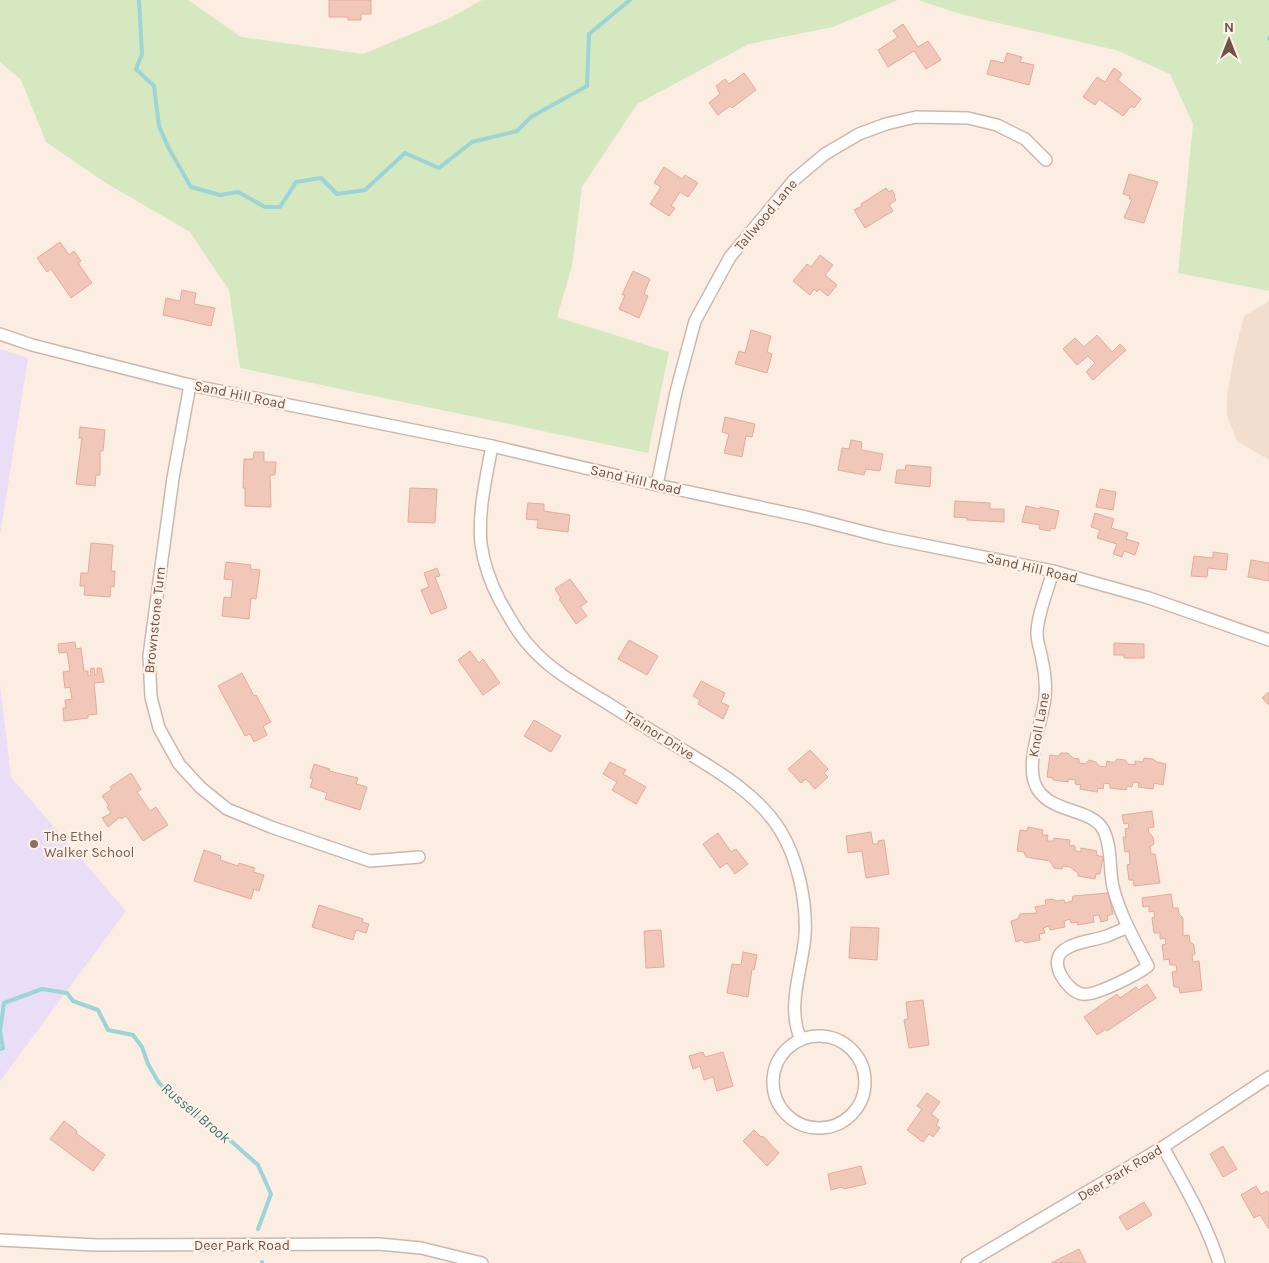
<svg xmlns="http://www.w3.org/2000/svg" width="1269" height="1263" viewBox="0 0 1269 1263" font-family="Karla,sans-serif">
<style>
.residential{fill:#f2decf}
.education{fill:#eadef7}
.green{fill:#d6e8c0}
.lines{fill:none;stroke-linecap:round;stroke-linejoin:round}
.stream{stroke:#9dd4d5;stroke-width:4}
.building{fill:#f0c7b9;stroke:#e2ac9a}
.street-casing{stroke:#ceb6ab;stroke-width:14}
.street{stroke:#fff;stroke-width:11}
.education-dot{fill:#8d6e63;stroke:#fef2e6;stroke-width:2}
.labels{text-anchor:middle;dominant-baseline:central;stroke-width:4.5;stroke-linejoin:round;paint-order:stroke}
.street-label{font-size:14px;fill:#715249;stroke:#fef2e6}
.education-label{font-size:14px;fill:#785e54;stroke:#fef2e6;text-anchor:start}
.water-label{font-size:15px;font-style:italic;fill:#3d7576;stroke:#fef2e6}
</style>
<rect width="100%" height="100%" fill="#fbede1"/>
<polygon class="residential" points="1269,301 1269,460 1237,441 1227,416 1227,395 1235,351 1244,316"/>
<g class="education">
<polygon points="0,349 28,358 0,535"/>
<polygon points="0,684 11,777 126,911 0,1081"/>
</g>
<g class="green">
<polygon points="0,0 188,0 241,37 363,54 450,18 482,0 898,0 833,27 749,44 637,104 582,187 572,266 557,317 669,352 648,453 240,368 229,290 190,232 106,183 46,142 21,80 0,62"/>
<polygon points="918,0 1269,0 1269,291 1178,273 1193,124 1170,74 1116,50 964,15"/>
</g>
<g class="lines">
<g class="stream">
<polyline points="139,0 142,54 136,69 154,86 159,126 168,147 191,187 220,195 238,192 265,207 280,207 296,182 321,178 337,194 365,190 405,153 439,168 472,142 517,131 531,117 587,86 589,34 630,0"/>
<polyline points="1269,38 1269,39"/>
<polyline points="0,1049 3,1048 0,1031 4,1003 42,989 67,993 73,1001 98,1010 108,1030 133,1035 142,1047 148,1064 159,1083 186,1109 222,1133 258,1165 271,1194 258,1229"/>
<polyline points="262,1263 262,1262"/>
</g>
</g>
<g class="building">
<polygon points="329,0 371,0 371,14 361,14 361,20 348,20 348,17 329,17"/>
<polygon points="903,24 918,47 928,41 941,60 926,69 914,51 888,67 878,50 898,37 893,31"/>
<polygon points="1007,53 1022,57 1020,62 1034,65 1029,85 987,74 991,60 1004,63"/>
<polygon points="1114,68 1122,74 1118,80 1141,99 1134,108 1131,106 1123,116 1099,99 1095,105 1083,97 1097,77 1105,82"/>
<polygon points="744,73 756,90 732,108 730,106 718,115 709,103 720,94 716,86 725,79 729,84"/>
<polygon points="664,167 682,179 685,175 698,183 688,197 680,192 671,206 675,208 669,216 650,204 661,187 654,183"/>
<polygon points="1129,174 1158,182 1144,223 1124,218 1132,199 1129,199 1130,196 1123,194"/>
<polygon points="886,188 889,192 892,190 895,195 894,197 896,200 889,205 893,211 865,228 854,210 862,206 861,204"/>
<polygon points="60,242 69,255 74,251 81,261 78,263 92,283 71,298 51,269 47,272 37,258"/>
<polygon points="820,255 833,265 825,275 837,285 828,296 819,289 817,292 814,289 810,295 793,281 807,264 811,267"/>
<polygon points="633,271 650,279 644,294 648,296 639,318 619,309 625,295 622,295"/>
<polygon points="182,290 196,293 194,304 215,308 211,326 163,315 166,298 180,301"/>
<polygon points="751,330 771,336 767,352 772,354 767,373 735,364 739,351 745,353"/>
<polygon points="1097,335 1112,352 1120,344 1126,350 1093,380 1086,372 1095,363 1088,356 1077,365 1063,349 1075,338 1084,347"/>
<polygon points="725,417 755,424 752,437 746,436 742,457 724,453 729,434 722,432"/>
<polygon points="80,427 105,430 103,451 100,451 100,475 96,475 95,486 76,484 82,438 79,438"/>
<polygon points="851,440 862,442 861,450 883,454 880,471 866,469 864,475 838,470 842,448 849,449"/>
<polygon points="254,452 264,452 264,462 276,462 275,475 270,475 271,507 245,506 245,488 243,488 244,459 253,459"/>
<polygon points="906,465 931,467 930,487 895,483 897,470 905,470"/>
<polygon points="410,488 437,489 435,523 408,522"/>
<polygon points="1100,489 1116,492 1113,510 1096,507"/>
<polygon points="955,501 990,503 990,509 1004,509 1004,522 967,520 967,518 954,517"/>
<polygon points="528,503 544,504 544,511 570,515 568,532 537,528 538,520 526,519"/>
<polygon points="1026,506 1040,509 1040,507 1059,511 1055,529 1051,528 1050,531 1039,529 1040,525 1022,522"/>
<polygon points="1095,513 1114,519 1111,528 1128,533 1126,539 1139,543 1135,555 1124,551 1122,557 1113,554 1117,544 1097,538 1100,530 1091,527"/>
<polygon points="91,543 113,545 111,571 115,571 114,587 111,586 110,597 84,595 85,586 80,586 81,573 88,573"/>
<polygon points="1213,552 1228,554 1226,570 1208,568 1207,577 1191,576 1194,556 1213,558"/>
<polygon points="1251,560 1269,563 1269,581 1248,577"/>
<polygon points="226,562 251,565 250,569 260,570 256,599 251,598 249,619 222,616 224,597 231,598 233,580 224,579"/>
<polygon points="437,568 440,576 435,577 447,608 431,614 421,590 429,587 424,573"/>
<polygon points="570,579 587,602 580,607 587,616 576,624 559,599 561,598 555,589"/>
<polygon points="629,640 658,656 647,675 618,659"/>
<polygon points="75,642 76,649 81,648 84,671 88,671 88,676 91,675 90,669 94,668 95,675 97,674 97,668 101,668 104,682 94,683 97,714 88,715 88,718 64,721 63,708 66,708 65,700 72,699 70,687 65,688 63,672 70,671 67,652 59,653 58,644"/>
<polygon points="1114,643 1144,644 1144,658 1124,658 1124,655 1114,655"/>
<polygon points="470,651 479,663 483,659 500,683 483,695 458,660"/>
<polygon points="242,673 254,696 256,695 271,722 263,726 267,735 254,742 250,734 245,736 218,686"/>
<polygon points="701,681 725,693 721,702 729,706 723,719 698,704 700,700 693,696"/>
<polygon points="1269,692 1269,705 1262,698"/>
<polygon points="534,720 561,736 551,752 524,736"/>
<polygon points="810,750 828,769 824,773 828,777 815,789 806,779 801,783 788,769"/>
<polygon points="1061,753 1068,753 1073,758 1079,759 1079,763 1085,764 1089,760 1096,762 1099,766 1106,767 1107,761 1114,763 1117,759 1125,760 1128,764 1135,765 1135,761 1143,762 1144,758 1153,759 1157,762 1166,764 1163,785 1154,783 1153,789 1138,787 1139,783 1133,782 1132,787 1127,786 1126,790 1110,788 1110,784 1104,783 1103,789 1098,788 1097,792 1080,789 1081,785 1075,784 1076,780 1069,779 1068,782 1053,780 1053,778 1047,777 1050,755 1058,756"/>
<polygon points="610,762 626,770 623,774 646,787 636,804 612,790 617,782 603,774"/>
<polygon points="314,764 330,769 329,771 358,778 356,784 367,787 360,810 325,799 327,793 310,787 313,779 310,778"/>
<polygon points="131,773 141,789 137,792 150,811 156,807 168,825 143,841 126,816 121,819 120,817 108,827 102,818 111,813 107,807 109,806 102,796 112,789 110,787"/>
<polygon points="1152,811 1154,827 1148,828 1149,833 1153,837 1154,844 1150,847 1151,854 1155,854 1160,883 1134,886 1133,880 1129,880 1127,865 1130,864 1129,851 1125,852 1123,837 1126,837 1125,829 1129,828 1128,823 1124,824 1122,815"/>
<polygon points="1028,827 1043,830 1042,835 1048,835 1047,841 1054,841 1054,838 1070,840 1069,845 1075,846 1075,851 1081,852 1081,848 1097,851 1096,855 1103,857 1100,874 1096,874 1095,879 1078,876 1078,873 1070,867 1063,866 1062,869 1054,868 1050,861 1026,857 1024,852 1017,851 1020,830 1027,831"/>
<polygon points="871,832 873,844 878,844 878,841 884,840 889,874 866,878 862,851 848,853 846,836"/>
<polygon points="718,833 731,852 736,849 748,864 735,874 727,863 720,868 703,844"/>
<polygon points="204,850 221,856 220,860 238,866 239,863 255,868 253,872 264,875 259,891 254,889 251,899 194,881"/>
<polygon points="1108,893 1113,914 1107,916 1108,920 1101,922 1099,915 1093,916 1094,922 1078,925 1077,922 1071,923 1070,919 1064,921 1065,927 1050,930 1049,926 1043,928 1045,933 1039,934 1040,940 1025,943 1022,940 1016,942 1011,921 1018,919 1020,914 1037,913 1035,907 1046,905 1045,900 1052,899 1057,901 1064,900 1065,903 1072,901 1073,896"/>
<polygon points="1171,894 1173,908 1178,908 1179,914 1183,918 1183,936 1189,935 1190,942 1194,945 1195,954 1192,956 1193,962 1199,961 1202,990 1180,993 1179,987 1174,987 1172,972 1177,971 1176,965 1170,965 1169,959 1164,960 1162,945 1166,944 1165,938 1160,939 1160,933 1154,933 1152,918 1155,917 1154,911 1149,912 1149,906 1143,907 1142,898"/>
<polygon points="319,905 363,919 362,922 369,924 366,933 356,930 353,940 312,927"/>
<polygon points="851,927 879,928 877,960 849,958"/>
<polygon points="661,930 664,967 646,968 644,931"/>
<polygon points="743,952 757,955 754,970 752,969 748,997 727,993 732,964 741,965"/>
<polygon points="1147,984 1156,998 1107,1031 1106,1029 1097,1035 1084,1017 1117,994 1120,998 1136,987 1139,990"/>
<polygon points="923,1000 929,1045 909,1048 904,1020 908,1019 906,1002"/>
<polygon points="703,1052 705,1057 723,1052 733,1086 717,1091 713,1077 704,1080 700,1066 693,1069 689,1056"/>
<polygon points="927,1093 940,1102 931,1114 939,1120 936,1125 940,1128 933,1137 929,1134 923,1142 907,1130 922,1109 917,1106"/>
<polygon points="64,1121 77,1131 76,1133 105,1155 93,1171 50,1139"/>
<polygon points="754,1130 761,1137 763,1136 779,1153 767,1166 743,1141"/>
<polygon points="1223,1146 1237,1169 1223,1177 1210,1154"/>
<polygon points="861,1166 866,1184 844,1189 842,1187 831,1190 828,1174"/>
<polygon points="1256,1186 1261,1194 1267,1191 1269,1194 1269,1229 1260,1215 1254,1218 1241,1195"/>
<polygon points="1144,1202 1152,1215 1127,1230 1119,1217"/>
<polygon points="1079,1249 1086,1263 1051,1263"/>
</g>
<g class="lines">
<defs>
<g id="street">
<polyline points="0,334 32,345 190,385 492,446 657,485 806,517 884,537 1053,571 1149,598 1269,640"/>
<polyline points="190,385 173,478 149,656 151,697 159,728 179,764 200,787 227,809 271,827 370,861 419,857"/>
<path d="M492,446C486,478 478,511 481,544C484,565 490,582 500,601C510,618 519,636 534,651C554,672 579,686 604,701C632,719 660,736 688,753C721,773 759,796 780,830C798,859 807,902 805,936C802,970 786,1007 801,1040"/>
<polyline points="657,485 676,392 695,321 730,257 794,180 825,154 859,134 886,124 916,117 968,118 997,125 1025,139 1046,160"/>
<path d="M1053,571C1048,590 1037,615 1037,634C1037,643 1041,651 1042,660C1045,672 1046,685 1045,698C1042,723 1023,768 1038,790C1054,814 1093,808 1104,831C1112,848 1109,869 1113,887C1120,915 1135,941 1148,966C1138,974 1094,997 1082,994C1067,991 1047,962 1064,950C1076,941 1093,941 1107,936C1114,933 1121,930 1128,927"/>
<circle cx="819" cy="1082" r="46"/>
<path d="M1163,1147C1184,1185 1206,1222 1219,1263"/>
<polyline points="0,1240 96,1245 379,1244 421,1248 482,1263"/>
<polyline points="967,1263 1163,1147 1269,1077"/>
</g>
</defs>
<use href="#street" class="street-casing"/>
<use href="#street" class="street"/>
</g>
<circle class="education-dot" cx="34" cy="844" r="5"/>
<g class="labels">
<g class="street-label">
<text transform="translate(766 215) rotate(-50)">Tallwood Lane</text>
<text transform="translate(240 395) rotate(12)">Sand Hill Road</text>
<text transform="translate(636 480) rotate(13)">Sand Hill Road</text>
<text transform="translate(1032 568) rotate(13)">Sand Hill Road</text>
<text transform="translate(155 620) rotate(-84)">Brownstone Turn</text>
<text transform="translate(1039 725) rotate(-80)">Knoll Lane</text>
<text transform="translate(659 735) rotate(32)">Trainor Drive</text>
<text transform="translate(1120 1173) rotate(-31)">Deer Park Road</text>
<text x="242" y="1245">Deer Park Road</text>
</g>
<g class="education-label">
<text x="44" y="836">The Ethel<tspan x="44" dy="16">Walker School</tspan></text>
</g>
<g class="water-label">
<text transform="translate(196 1113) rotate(40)">Russell Brook</text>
</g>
</g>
<g transform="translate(1229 40)" stroke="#fef2e6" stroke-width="4" paint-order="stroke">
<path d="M0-4L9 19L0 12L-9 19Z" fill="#715249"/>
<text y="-8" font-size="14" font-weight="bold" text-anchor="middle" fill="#715249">N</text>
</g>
</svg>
